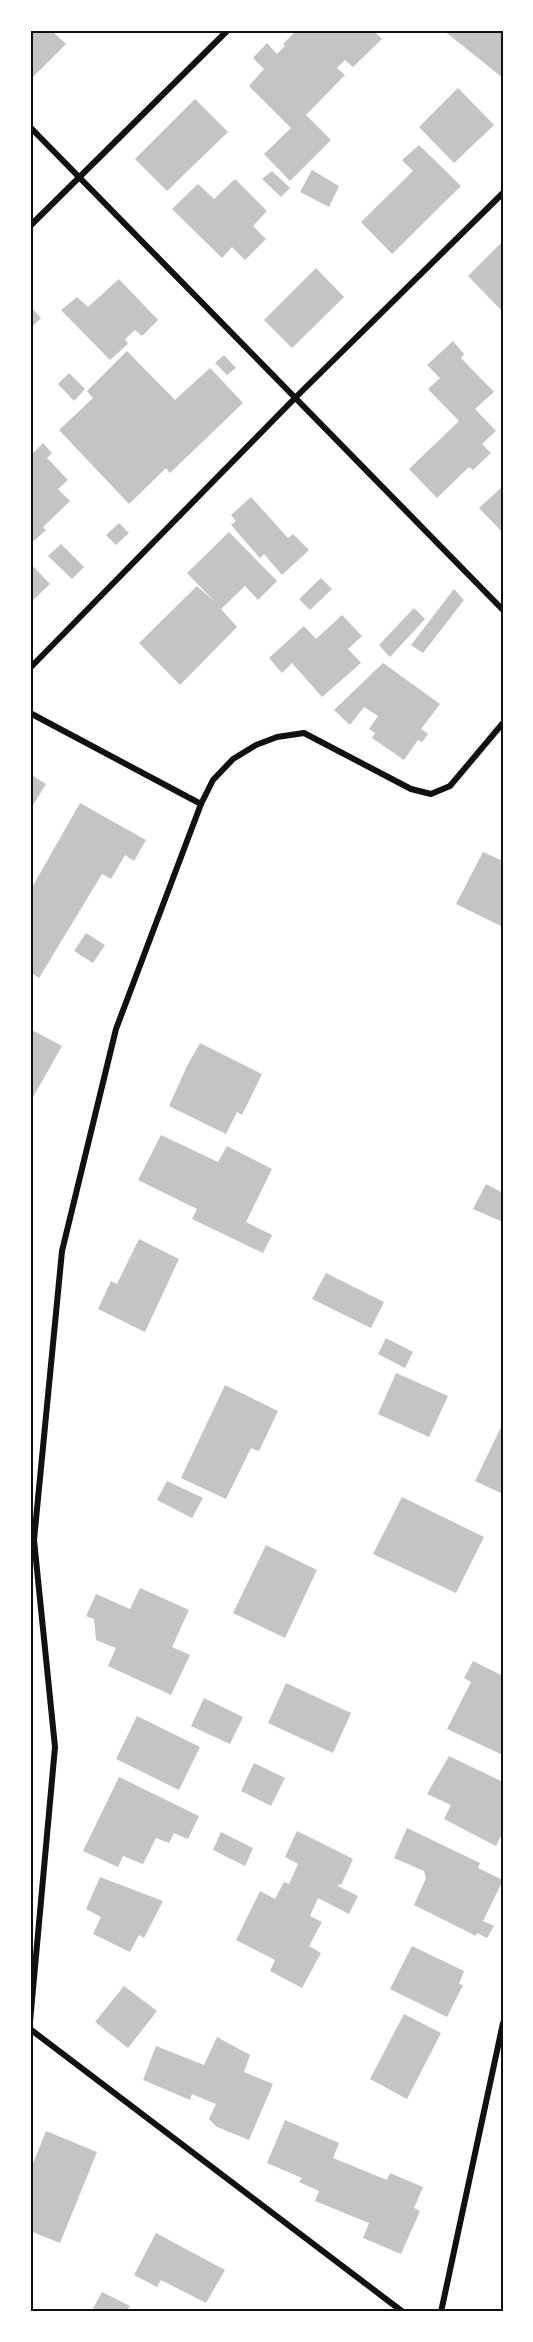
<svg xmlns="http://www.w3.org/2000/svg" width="533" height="2342" viewBox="0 0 533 2342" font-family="Literata,serif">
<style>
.building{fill:#c4c4c4}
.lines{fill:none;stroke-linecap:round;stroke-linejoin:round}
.minor{stroke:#111;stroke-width:6}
.neatline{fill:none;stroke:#111;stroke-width:2}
</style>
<rect width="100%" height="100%" fill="#fff"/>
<g class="building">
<polygon points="30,30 51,30 66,44 33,77 30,74"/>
<polygon points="297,30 373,30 382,39 353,67 345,60 337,68 345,75 306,115 331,140 290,181 264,154 291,128 249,86 264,69 253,58 267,43 277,54 285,46 283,44"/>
<polygon points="443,30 503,30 503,78"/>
<polygon points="458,88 494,125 454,163 419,127"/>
<polygon points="195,99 228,132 167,191 135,159"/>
<polygon points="419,145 461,186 392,254 361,222 413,171 402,160"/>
<polygon points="312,170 339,186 329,207 300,192"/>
<polygon points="272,171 290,188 281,197 262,179"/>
<polygon points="235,179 267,211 253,226 266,239 245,260 232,247 222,258 172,209 198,184 214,199"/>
<polygon points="503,241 503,312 468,276"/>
<polygon points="316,268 344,297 292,348 264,320"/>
<polygon points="119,279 158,320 142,336 135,330 125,339 128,344 110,360 61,310 77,297 88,307"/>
<polygon points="30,306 41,318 30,329"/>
<polygon points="453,341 464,354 461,358 494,392 475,409 496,431 482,444 491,453 473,470 469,467 437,498 409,469 459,421 428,389 440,378 427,365"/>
<polygon points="127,351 175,400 210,368 243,403 170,473 166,468 129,504 59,430 93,398 87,391"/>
<polygon points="224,355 236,368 227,375 215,363"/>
<polygon points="69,373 85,389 74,401 58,384"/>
<polygon points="43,443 52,453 47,458 68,480 58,489 70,501 43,527 46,530 34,541 30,537 30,456"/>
<polygon points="503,486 503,533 479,508"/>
<polygon points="251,497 288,538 293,534 309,550 282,575 264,554 260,558 231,525 236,521 231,515"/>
<polygon points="119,523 129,533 116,545 106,535"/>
<polygon points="229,532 277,581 258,600 245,586 221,609 237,627 180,685 139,643 197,586 215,602 187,573"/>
<polygon points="61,544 84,567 72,579 48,556"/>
<polygon points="30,563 50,584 30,603"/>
<polygon points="321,578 332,589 310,610 299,599"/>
<polygon points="454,589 464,600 423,653 411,645"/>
<polygon points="414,608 425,619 390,657 379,645"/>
<polygon points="342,615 362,636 348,649 361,663 322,697 292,663 282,673 269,658 304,626 316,639"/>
<polygon points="383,663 440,704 421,729 428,734 422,742 418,740 404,760 372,738 375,733 369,729 378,716 364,707 350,725 334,710"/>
<polygon points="30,774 46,784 30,810"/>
<polygon points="80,803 146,840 134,861 125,855 111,879 102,874 39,978 30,972 30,891"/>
<polygon points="483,852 503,861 503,927 456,904"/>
<polygon points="86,933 105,945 93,963 74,951"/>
<polygon points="30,1029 62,1046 32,1099 30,1097"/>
<polygon points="200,1043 262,1074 242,1115 237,1112 226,1134 169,1106 187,1066"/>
<polygon points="161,1135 218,1162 227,1146 272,1169 246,1222 272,1235 263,1253 192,1219 197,1209 138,1180"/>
<polygon points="486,1184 503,1193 503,1222 473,1209"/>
<polygon points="139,1239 179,1259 145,1332 98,1309 111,1281 117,1284"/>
<polygon points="326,1273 384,1302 371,1328 312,1299"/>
<polygon points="386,1338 413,1352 405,1368 378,1354"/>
<polygon points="396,1373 448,1396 429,1437 378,1414"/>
<polygon points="225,1385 278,1411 259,1451 251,1448 226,1499 181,1478"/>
<polygon points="503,1423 503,1494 475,1481"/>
<polygon points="167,1481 203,1498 192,1518 157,1500"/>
<polygon points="402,1497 484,1537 456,1593 373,1554"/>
<polygon points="266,1545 317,1570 285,1638 233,1613"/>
<polygon points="140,1588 189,1610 172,1647 190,1655 171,1695 108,1666 116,1648 96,1640 94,1619 86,1616 96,1594 130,1609"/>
<polygon points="473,1661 503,1676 503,1755 447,1729 471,1682 464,1678"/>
<polygon points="286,1683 351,1713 333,1753 268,1723"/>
<polygon points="204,1698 243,1717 230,1744 191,1726"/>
<polygon points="137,1716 200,1747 179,1790 116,1759"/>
<polygon points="449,1756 503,1782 503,1832 496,1846 444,1819 451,1805 427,1794"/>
<polygon points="254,1763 285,1778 271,1806 241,1791"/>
<polygon points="119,1777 199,1816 188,1839 174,1833 169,1843 156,1838 143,1864 123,1856 118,1867 83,1851"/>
<polygon points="407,1828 480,1863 478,1868 503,1880 483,1921 494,1926 487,1938 477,1933 476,1936 414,1905 426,1878 424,1871 394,1858"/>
<polygon points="297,1831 353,1859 341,1885 339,1884 338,1886 358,1896 349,1914 318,1898 310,1916 322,1922 309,1946 321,1953 302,1988 270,1971 275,1960 236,1940 260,1891 275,1899 284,1882 289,1884 298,1864 285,1857"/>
<polygon points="221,1832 253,1848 245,1866 213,1850"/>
<polygon points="100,1877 163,1901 144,1938 139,1935 130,1952 93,1934 101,1917 86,1909"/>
<polygon points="412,1946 464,1971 459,1984 463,1985 447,2017 390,1989"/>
<polygon points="124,1986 157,2011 128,2048 95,2022"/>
<polygon points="404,2014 441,2033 407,2099 370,2079"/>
<polygon points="217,2037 250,2055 244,2072 273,2084 249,2140 217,2127 209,2119 216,2104 192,2094 190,2100 143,2080 156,2046 204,2065"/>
<polygon points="285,2120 339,2143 333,2158 387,2180 390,2173 423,2187 414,2208 420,2211 401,2254 363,2238 369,2223 315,2201 319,2191 299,2182 302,2178 267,2163"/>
<polygon points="46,2131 97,2152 60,2243 30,2231 30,2171"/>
<polygon points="156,2233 225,2270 206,2303 161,2280 157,2287 134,2275"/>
<polygon points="102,2292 130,2306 126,2312 91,2312"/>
</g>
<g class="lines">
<g class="minor">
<polyline points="30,127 503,610"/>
<polyline points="30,226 228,30"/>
<polyline points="30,668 296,397 503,193"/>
<polyline points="30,713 201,804 213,780 233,759 256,745 277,737 304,733 411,789 431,794 450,786 503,723"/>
<polyline points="30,2022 55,1747 34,1540 62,1251 116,1029 201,804"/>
<polyline points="30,2029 403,2312"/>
<polyline points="441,2312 503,2023"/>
</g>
</g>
<rect width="533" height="2342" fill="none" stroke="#ffffff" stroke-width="63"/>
<rect x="32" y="32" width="470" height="2278" class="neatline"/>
</svg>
